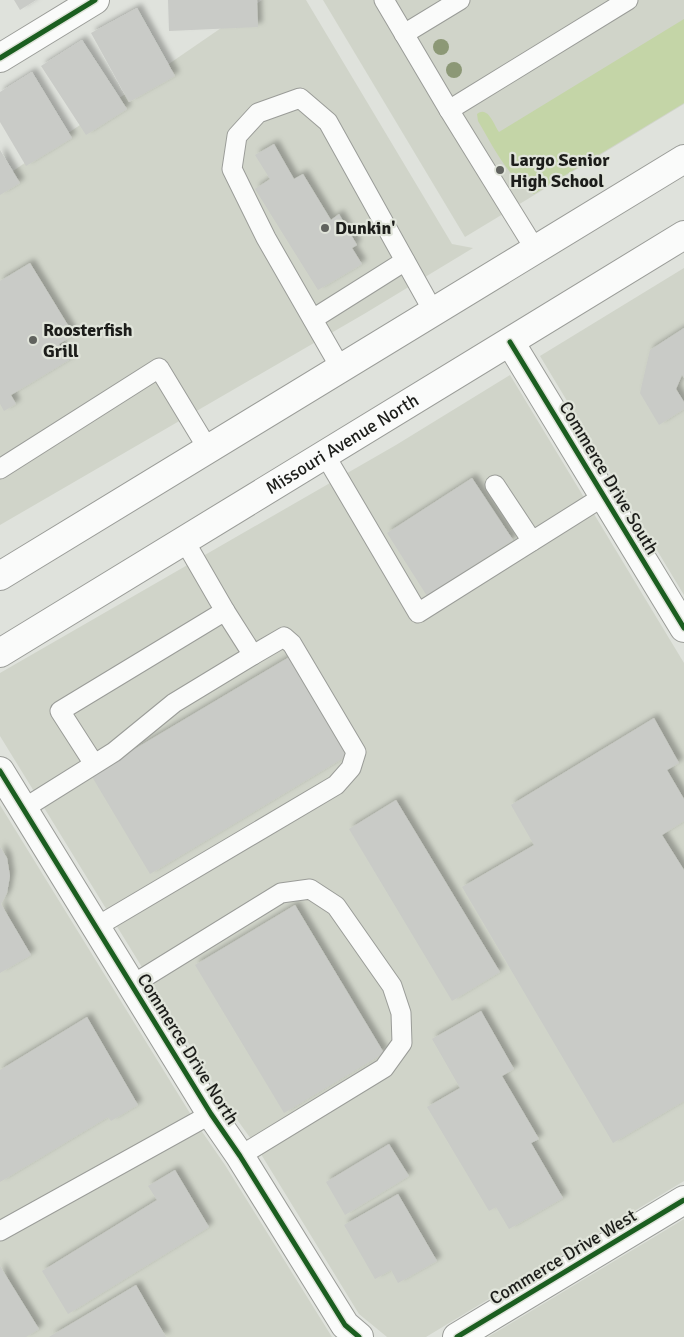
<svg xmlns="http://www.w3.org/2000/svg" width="684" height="1337" viewBox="0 0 684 1337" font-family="Signika,sans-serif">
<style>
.built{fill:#d0d4c9}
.grass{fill:#c4d5a7}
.building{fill:#c9cbc7;filter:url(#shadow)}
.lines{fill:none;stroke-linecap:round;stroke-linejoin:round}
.lane-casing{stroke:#9a9c98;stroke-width:21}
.street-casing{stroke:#9a9c98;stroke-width:30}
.primary-casing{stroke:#9a9c98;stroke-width:30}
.lane{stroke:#fafbfa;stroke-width:19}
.street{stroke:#fafbfa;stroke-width:28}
.primary{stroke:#fafbfa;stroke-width:28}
.cycleway-casing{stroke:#e0e4da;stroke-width:8}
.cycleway{stroke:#1b5e20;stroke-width:5}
.tree{fill:#8c9876}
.poi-dot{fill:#60625e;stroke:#e0e4da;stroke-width:2}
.labels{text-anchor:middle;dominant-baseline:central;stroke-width:4.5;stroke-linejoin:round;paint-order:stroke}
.poi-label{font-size:18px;font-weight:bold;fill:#1c1d1a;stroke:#e0e4da;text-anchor:start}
.street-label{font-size:18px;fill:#1c1d1a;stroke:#e0e4da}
</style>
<defs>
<filter id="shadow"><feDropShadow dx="4.5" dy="-4.5" stdDeviation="2.5" flood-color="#0004"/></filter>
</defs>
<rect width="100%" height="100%" fill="#dfe2dc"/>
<g class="built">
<polygon points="262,0 306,0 452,244 473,248 364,314 0,525 0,180"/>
<polygon points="323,0 684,0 684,104 465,237"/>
<polygon points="684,268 684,595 540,356"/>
<polygon points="510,375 684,663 684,1181 426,1337 387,1337 359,1314 256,1146 226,1104 0,736 0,673 396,445"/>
<polygon points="0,805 196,1123 225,1165 332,1337 0,1337"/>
<polygon points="684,1219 684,1337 488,1337"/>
</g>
<path class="grass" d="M684,19V103L534,194C510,181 491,143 478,121L477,114C488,105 494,125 499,132Z"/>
<g class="building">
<polygon points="14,0 36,0 20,10"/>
<polygon points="168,0 257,0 258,27 169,31"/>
<polygon points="137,8 175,76 129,102 91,33"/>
<polygon points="82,40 127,109 86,135 41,66"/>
<polygon points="32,72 72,138 26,166 0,122 0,92"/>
<polygon points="274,144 294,179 303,174 331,220 339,214 357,245 352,248 362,264 318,290 255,189 270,179 255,155"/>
<polygon points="0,150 20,183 0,195"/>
<polygon points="30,263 74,335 59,344 69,360 11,395 16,404 4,411 0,404 0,281"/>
<polygon points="684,328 684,378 682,375 676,389 684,402 684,409 659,425 640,393 650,350"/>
<polygon points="472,478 513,540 427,596 387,533"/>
<polygon points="291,656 350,754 150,874 91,775"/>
<polygon points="654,718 679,763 667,770 684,799 684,821 662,835 684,870 684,1101 613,1143 462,887 534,845 511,805"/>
<polygon points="396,800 500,972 452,1001 349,829"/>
<polygon points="0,847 7,858 10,876 7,893 1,904 31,955 0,973"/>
<polygon points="295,905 384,1053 284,1113 195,965"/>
<polygon points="481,1011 514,1069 502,1076 539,1139 531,1143 563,1198 509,1229 496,1207 489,1211 427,1107 460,1088 432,1039"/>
<polygon points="87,1017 138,1105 111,1121 108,1117 0,1182 0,1070"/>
<polygon points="389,1144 409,1176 345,1215 326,1182"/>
<polygon points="175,1170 209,1227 68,1314 42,1271 157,1200 148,1186"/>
<polygon points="398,1194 437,1261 398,1283 391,1270 375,1279 344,1225"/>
<polygon points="0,1266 39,1329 26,1337 0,1337"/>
<polygon points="136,1285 166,1337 49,1337 116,1297"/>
</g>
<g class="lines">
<defs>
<g id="lane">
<polyline points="384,0 449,110 535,249"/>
<polyline points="404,34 460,0"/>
<polyline points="449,110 628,0"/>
<polyline points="313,319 405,261"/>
<polyline points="340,367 266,238 232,169 237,136 258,113 300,98 328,122 433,311"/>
<polyline points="325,455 418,613 604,496"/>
<polyline points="0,469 159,368 208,449"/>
<polyline points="495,485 532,541"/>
<polyline points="184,540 225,611"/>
<polyline points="23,809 114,752 174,703 253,655 225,611 60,711 94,764"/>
<polyline points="96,927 336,785 351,768 356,752 292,644 284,637 253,655"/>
<polyline points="132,985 281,893 310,889 336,906 392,986 401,1013 402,1043 384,1068 240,1156"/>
<polyline points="0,1231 211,1114"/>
</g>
<g id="street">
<polyline points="0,58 95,0"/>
<polyline points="510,342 684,628"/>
<polyline points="0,771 211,1114 240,1156 345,1325 359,1337"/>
<polyline points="457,1337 684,1200"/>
</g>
<g id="primary">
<polyline points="0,576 684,159"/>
<path id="s1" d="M0,653L684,235"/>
</g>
</defs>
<use href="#lane" class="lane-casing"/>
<use href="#street" class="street-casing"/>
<use href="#primary" class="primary-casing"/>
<use href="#lane" class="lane"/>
<use href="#street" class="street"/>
<use href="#primary" class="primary"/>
<defs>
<g id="cycleway">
<polyline points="0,58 95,0"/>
<polyline points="510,342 684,628"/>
<polyline points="0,771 211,1114 240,1156 345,1325 359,1337"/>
<polyline points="457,1337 684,1200"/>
</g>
</defs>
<use href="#cycleway" class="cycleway-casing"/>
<use href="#cycleway" class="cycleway"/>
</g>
<g class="tree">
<circle cx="441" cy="47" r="8"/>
<circle cx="454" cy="70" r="8"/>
</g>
<g class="poi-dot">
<circle cx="500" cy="170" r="5"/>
<circle cx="325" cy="228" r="5"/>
<circle cx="33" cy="340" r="5"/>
</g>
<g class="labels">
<g class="poi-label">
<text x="510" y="160">Largo Senior<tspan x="510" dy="21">High School</tspan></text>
<text x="335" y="228">Dunkin'</text>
<text x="43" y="330">Roosterfish<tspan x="43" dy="21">Grill</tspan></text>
</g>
<g class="street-label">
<text stroke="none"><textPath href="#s1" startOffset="401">Missouri Avenue North</textPath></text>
<text transform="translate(609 478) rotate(59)">Commerce Drive South</text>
<text transform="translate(188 1049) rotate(58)">Commerce Drive North</text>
<text transform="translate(563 1257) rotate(-31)">Commerce Drive West</text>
</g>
</g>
</svg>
